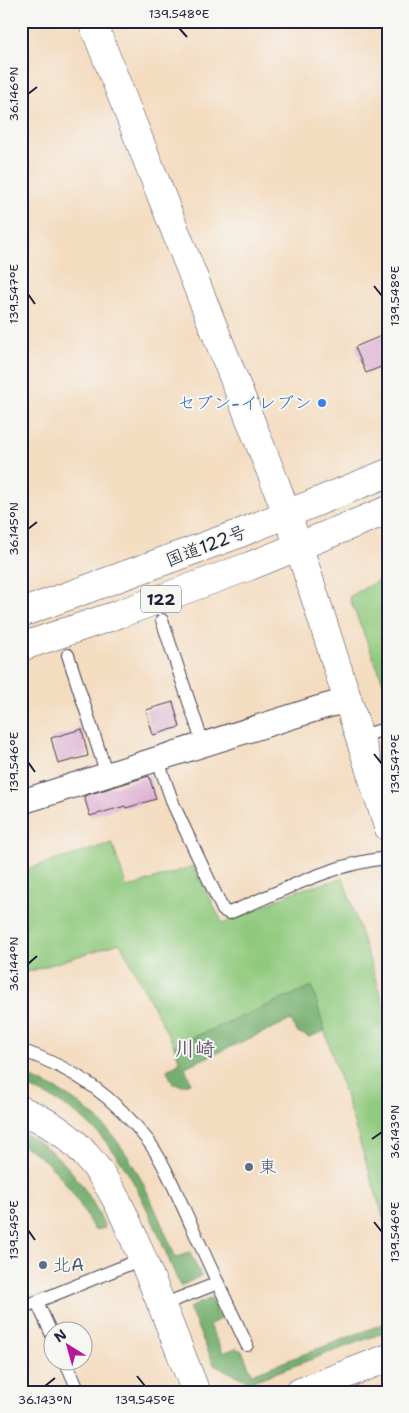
<svg xmlns="http://www.w3.org/2000/svg" width="409" height="1413" viewBox="0 0 409 1413" font-family="'Shantell Sans','Klee One',sans-serif">
<style>
.green{fill:#91ca7e;stroke:#5a765c}
.forest{fill:#74ae6d;stroke:#4b6854}
.building{fill:#dfb1d1}
.lines{fill:none;stroke-linecap:round;stroke-linejoin:round}
.lane-casing{stroke:#423e4f;stroke-width:14}
.street-casing{stroke:#423e4f;stroke-width:26}
.secondary-casing{stroke:#423e4f;stroke-width:29}
.highway-casing{stroke:#423e4f;stroke-width:29}
.lane{stroke:#fff;stroke-width:12}
.street{stroke:#fff;stroke-width:24}
.secondary{stroke:#fff;stroke-width:28}
.highway{stroke:#fff;stroke-width:28}
.ticks{fill:none;stroke:#22223b;stroke-width:2}
.shop-dot{fill:#3f7fe0;stroke:#f6f6f2;stroke-width:2}
.service-dot{fill:#5c6f8a;stroke:#f6f6f2;stroke-width:2}
.labels{text-anchor:middle;dominant-baseline:central;stroke-width:4;stroke-linejoin:round;paint-order:stroke}
.shield{fill:#f6f6f2;stroke:#626272;stroke-width:1}
.shield-label{font-size:16px;font-weight:bold;fill:#22223b}
.shop-label{font-size:18px;fill:#366cbe;stroke:#f6f6f2;text-anchor:end}
.street-label{font-size:18px;fill:#22223b;stroke:#f6f6f2}
.service-label{font-size:18px;fill:#4e5e75;stroke:#f6f6f2;text-anchor:start}
.quarter-label{font-size:20px;font-weight:bold;fill:#645470;stroke:#f6f6f2}
.neatline{fill:none;stroke:#22223b;stroke-width:2}
.ticks-label{font-size:12px;text-anchor:middle;fill:#22223b}
</style>
<rect width="100%" height="100%" fill="#f6f6f2"/>
<filter id="ink" filterUnits="userSpaceOnUse"><feTurbulence type="fractalNoise" baseFrequency=".02" numOctaves="2"/><feDisplacementMap in="SourceGraphic" scale="10" xChannelSelector="R" yChannelSelector="G"/><feConvolveMatrix kernelMatrix="1 2 1 2 8 2 1 2 1" color-interpolation-filters="sRGB"/></filter>
<filter id="wash" filterUnits="userSpaceOnUse"><feTurbulence type="fractalNoise" baseFrequency=".0096" numOctaves="4" result="noise"/><feDisplacementMap in="SourceGraphic" scale="20" xChannelSelector="R" yChannelSelector="G"/><feGaussianBlur stdDeviation="1.12" result="paint"/><feColorMatrix in="noise" values="0 0 0 0 0 0 0 0 0 0 0 0 0 0 0 0 0 1.4 0 .05"/><feComposite in="paint" operator="in"/></filter>
<g filter="url(#wash)">
<rect width="100%" height="100%" fill="#f4dcc0"/>
<g class="green">
<polygon points="388,575 388,694 349,597"/>
<polygon points="112,843 127,888 193,866 223,924 296,891 343,878 388,1017 388,1232 311,987 174,1046 120,943 21,974 21,871"/>
</g>
<g class="forest">
<polygon points="312,986 325,1031 309,1037 297,1032 291,1020 185,1067 191,1083 183,1085 173,1084 167,1070 180,1062 174,1046"/>
<path d="M21,1074C118,1109 139,1171 176,1258L190,1252L201,1276L180,1286C143,1200 119,1118 21,1085Z"/>
<path d="M21,1132C61,1151 89,1189 105,1228L94,1230C77,1197 56,1162 21,1145Z"/>
<polygon points="211,1298 220,1319 209,1325 223,1353 236,1348 242,1351 252,1374 388,1322 388,1331 250,1382 214,1365 189,1308"/>
</g>
<g id="blocks">
<g class="building">
<polygon points="388,333 388,364 366,373 355,347"/>
<polygon points="173,702 180,727 153,735 146,710"/>
<polygon points="82,729 88,756 58,764 51,738"/>
<polygon points="149,776 156,799 126,808 125,806 90,816 84,796"/>
</g>
</g>
</g>
<g filter="url(#ink)">
<use href="#blocks" fill-opacity="0" stroke="#423e4f" stroke-width="1"/>
<g class="lines">
<defs>
<g id="lane">
<polyline points="162,620 203,744"/>
<polyline points="68,655 107,775"/>
<polyline points="359,737 388,728"/>
<path d="M157,758L174,806L223,910L229,913C280,892 333,863 388,858"/>
<path d="M21,1050C75,1069 114,1096 149,1142C168,1169 180,1202 194,1231C211,1269 229,1307 247,1345"/>
<polyline points="37,1302 52,1335"/>
<polyline points="162,1305 218,1283"/>
<polyline points="21,1308 142,1259"/>
<polyline points="65,1360 79,1392"/>
</g>
<polyline id="street" points="21,802 319,708 348,700"/>
<g id="secondary">
<polyline points="92,21 276,485 299,547 388,827"/>
<path d="M21,1110C45,1120 69,1135 86,1155C114,1186 129,1226 145,1265C163,1307 179,1349 196,1392"/>
<polyline points="300,1392 388,1358"/>
</g>
<g id="highway">
<polyline points="21,613 238,534 388,473"/>
<polyline points="21,647 119,614 250,566 388,510"/>
</g>
</defs>
<use href="#lane" class="lane-casing"/>
<use href="#street" class="street-casing"/>
<use href="#secondary" class="secondary-casing"/>
<use href="#highway" class="highway-casing"/>
<use href="#lane" class="lane"/>
<use href="#street" class="street"/>
<use href="#secondary" class="secondary"/>
<use href="#highway" class="highway"/>
</g>
</g>
<path class="ticks" d="M179,28L187,37M28,94L37,87M374,286L382,296M28,294L35,304M28,529L37,522M374,754L382,764M28,762L35,772M28,964L37,956M372,1139L382,1132M374,1222L382,1232M28,1230L35,1240M137,1376L145,1386M45,1386L55,1378"/>
<circle class="shop-dot" cx="322" cy="403" r="5"/>
<g class="service-dot">
<circle cx="249" cy="1167" r="5"/>
<circle cx="43" cy="1265" r="5"/>
</g>
<g class="labels">
<rect class="shield" x="141" y="585.5" width="40" height="27" rx="4"/>
<g class="shield-label">
<text x="161" y="599">122</text>
</g>
<g class="shop-label">
<text x="312" y="403">セブン-イレブン</text>
</g>
<g class="street-label">
<text transform="translate(206 546) rotate(-21)">国道122号</text>
</g>
<g class="service-label">
<text x="259" y="1167">東</text>
<text x="53" y="1265">北A</text>
</g>
<g class="quarter-label">
<text x="195" y="1049">川崎</text>
</g>
</g>
<rect width="409" height="1413" fill="none" stroke="#f6f6f2" stroke-width="55"/>
<g transform="translate(68 1346) rotate(323)"><circle r="24" fill="#f6f6f2" stroke="#a1a1a9"/>
<path d="M0-4L9 19L0 12L-9 19Z" fill="#b5179e"/>
<text y="-8" font-size="14" font-weight="bold" text-anchor="middle" fill="#22223b">N</text>
</g>
<rect x="28" y="28" width="354" height="1358" class="neatline"/>
<g class="ticks-label">
<text x="179" y="18">139.548°E</text>
<text transform="translate(14 94) rotate(-90)" y="4">36.146°N</text>
<text transform="translate(14 294) rotate(-90)" y="4">139.547°E</text>
<text transform="translate(395 296) rotate(-90)" y="4">139.548°E</text>
<text transform="translate(14 529) rotate(-90)" y="4">36.145°N</text>
<text transform="translate(14 762) rotate(-90)" y="4">139.546°E</text>
<text transform="translate(395 764) rotate(-90)" y="4">139.547°E</text>
<text transform="translate(14 964) rotate(-90)" y="4">36.144°N</text>
<text transform="translate(395 1132) rotate(-90)" y="4">36.143°N</text>
<text transform="translate(14 1230) rotate(-90)" y="4">139.545°E</text>
<text transform="translate(395 1232) rotate(-90)" y="4">139.546°E</text>
<text x="45" y="1404">36.143°N</text>
<text x="145" y="1404">139.545°E</text>
</g>
</svg>
